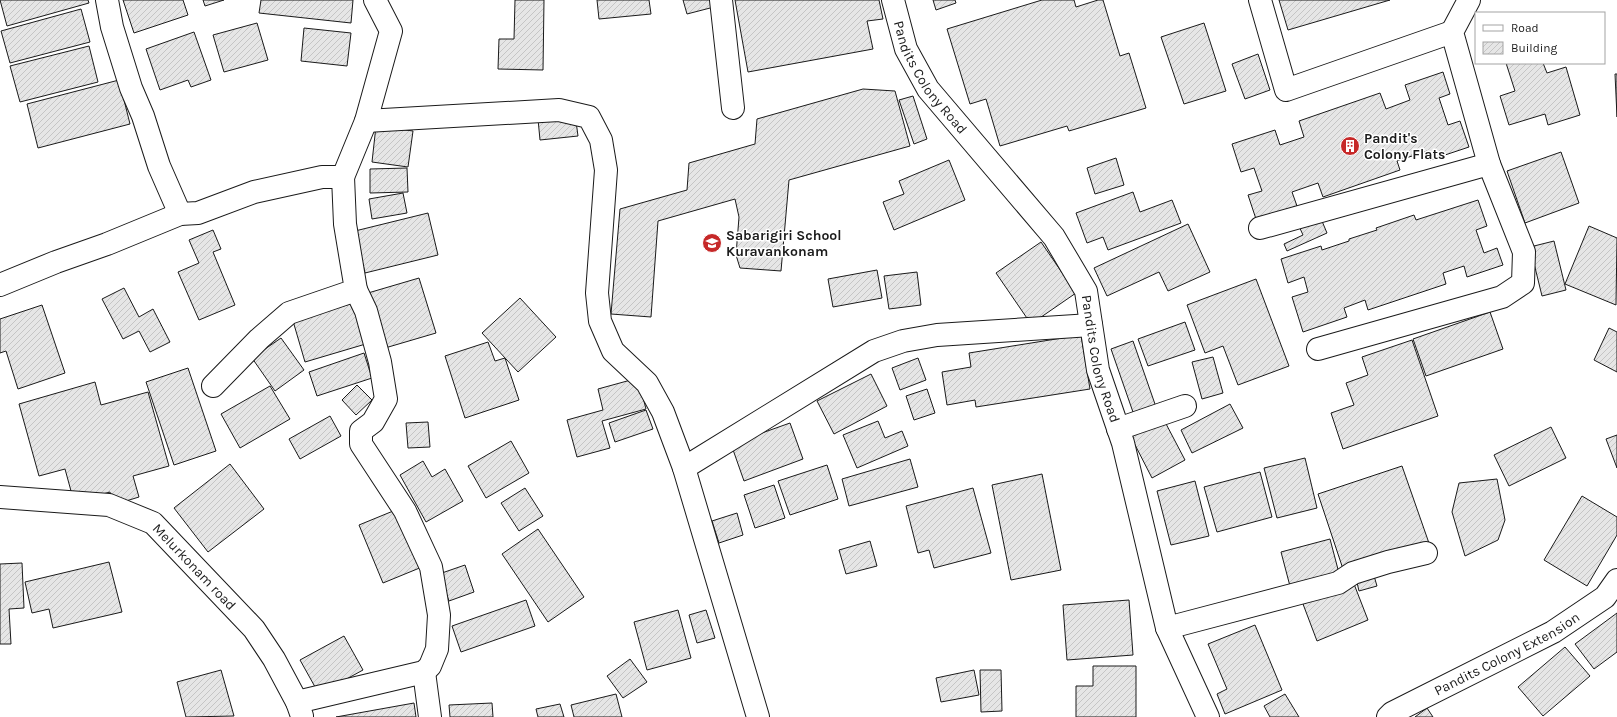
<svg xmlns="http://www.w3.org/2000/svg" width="1617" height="717" viewBox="0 0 1617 717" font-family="Karla,sans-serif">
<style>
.building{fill:url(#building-hatch);stroke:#1a1a1a}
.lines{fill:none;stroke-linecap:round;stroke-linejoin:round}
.minor-casing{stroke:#1a1a1a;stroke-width:24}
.minor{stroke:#fff;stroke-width:22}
.labels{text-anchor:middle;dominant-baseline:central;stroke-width:3;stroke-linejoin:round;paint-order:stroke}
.street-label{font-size:14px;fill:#1a1a1a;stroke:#fff}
.poi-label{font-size:14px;font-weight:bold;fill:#1a1a1a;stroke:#fff;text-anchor:start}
</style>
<defs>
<pattern id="building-hatch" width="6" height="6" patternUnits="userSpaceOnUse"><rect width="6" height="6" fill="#e6e6e6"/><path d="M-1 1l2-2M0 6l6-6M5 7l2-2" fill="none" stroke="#c5c5c5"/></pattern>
</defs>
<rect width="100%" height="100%" fill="#fff"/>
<g class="building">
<polygon points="0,0 88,0 89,3 7,26"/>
<polygon points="123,0 183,0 188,15 134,33"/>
<polygon points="203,0 224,0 205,6"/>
<polygon points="261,0 353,0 351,23 259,13"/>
<polygon points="515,0 544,0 543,70 498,69 499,39 514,39"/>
<polygon points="597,0 649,0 651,14 599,19"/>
<polygon points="683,0 713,0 714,7 687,14"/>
<polygon points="735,0 879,0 883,19 867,21 873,49 748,72"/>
<polygon points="933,0 955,0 956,3 936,10"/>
<polygon points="1042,0 1074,0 1076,7 1098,0 1103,0 1120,56 1129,53 1146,108 1069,131 1067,126 1000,146 986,99 970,104 947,29"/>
<polygon points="1279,0 1390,0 1288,30"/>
<polygon points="81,9 90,42 10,63 1,31"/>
<polygon points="257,23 268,60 224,72 213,35"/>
<polygon points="1204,23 1226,91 1184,104 1161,37"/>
<polygon points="304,28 351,33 347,66 301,61"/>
<polygon points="194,32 211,80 191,87 188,80 160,90 146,49"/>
<polygon points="89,46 98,82 20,102 10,66"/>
<polygon points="1258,54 1270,90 1245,99 1232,64"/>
<polygon points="1506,63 1543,63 1547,73 1566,67 1580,115 1548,125 1545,114 1509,125 1500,96 1515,91"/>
<polygon points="1443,72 1450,94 1439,98 1448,125 1460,121 1469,147 1430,160 1427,151 1397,161 1400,170 1323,197 1318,183 1292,192 1297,206 1256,219 1248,195 1262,191 1254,168 1241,172 1232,144 1275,130 1280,145 1304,137 1299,121 1380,93 1386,109 1410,100 1405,85"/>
<polygon points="1615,74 1617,74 1617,117"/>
<polygon points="119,80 130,124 38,148 27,104"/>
<polygon points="863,89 895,91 910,146 789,180 781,271 740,268 736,255 739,217 735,199 658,221 651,317 611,314 620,209 687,190 689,163 755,144 757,119"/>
<polygon points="913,96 927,139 914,144 899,100"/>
<polygon points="575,114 578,136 540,140 538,119"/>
<polygon points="376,126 413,131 408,167 372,162"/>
<polygon points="1561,152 1579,203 1525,223 1507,171"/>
<polygon points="1116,158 1124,185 1095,194 1087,168"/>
<polygon points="949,160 965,200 894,230 883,202 904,194 899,181"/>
<polygon points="407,168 408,192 370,193 370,169"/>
<polygon points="1133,192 1140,212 1172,200 1181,223 1108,250 1103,237 1087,243 1076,213"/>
<polygon points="403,193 407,213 372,219 369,199"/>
<polygon points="1478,200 1487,226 1476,230 1484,253 1497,248 1503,265 1467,277 1464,266 1443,273 1446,284 1368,310 1365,300 1344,308 1347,317 1303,332 1292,297 1308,292 1304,277 1288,283 1281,259 1321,246 1322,250 1349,241 1349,239 1377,230 1376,228 1414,215 1416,220"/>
<polygon points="428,213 438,255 365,273 355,231"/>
<polygon points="1319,214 1327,233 1287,251 1284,244 1303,235 1298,224"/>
<polygon points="1188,224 1210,272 1168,291 1159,272 1107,296 1094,268"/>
<polygon points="1589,226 1617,238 1616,305 1565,284"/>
<polygon points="213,230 221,249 213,252 235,305 199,320 178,272 199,263 189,240"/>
<polygon points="1554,241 1566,290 1542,296 1530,247"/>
<polygon points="1041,242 1076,293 1031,324 996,273"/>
<polygon points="877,270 882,298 833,307 828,279"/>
<polygon points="917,272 921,305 889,309 884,276"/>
<polygon points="419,278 436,333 385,348 368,293"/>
<polygon points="1256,279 1289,366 1238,385 1223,346 1205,353 1187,305"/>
<polygon points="124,288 139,317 153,309 170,342 150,352 139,331 123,339 102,299"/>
<polygon points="520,298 556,337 518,372 482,333"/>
<polygon points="357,302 369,343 305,362 293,321"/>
<polygon points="42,305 65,373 18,389 6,351 0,353 0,319"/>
<polygon points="1490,312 1503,349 1426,376 1413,339"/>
<polygon points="1185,322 1195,350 1148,366 1138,339"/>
<polygon points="1609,328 1617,332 1617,372 1594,360"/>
<polygon points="1081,335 1090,389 976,407 975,400 947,405 942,372 971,367 969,353"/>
<polygon points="281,338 304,370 275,391 252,358"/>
<polygon points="1412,340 1438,416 1343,449 1331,413 1354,405 1346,383 1368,375 1362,357"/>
<polygon points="1133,341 1156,407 1134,415 1111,349"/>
<polygon points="488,342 495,361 505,358 519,400 465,418 445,356"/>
<polygon points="364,353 372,378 317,396 309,372"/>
<polygon points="1213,357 1223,393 1202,399 1192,362"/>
<polygon points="918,358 926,380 900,390 892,368"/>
<polygon points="188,368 216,451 174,465 146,382"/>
<polygon points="871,374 887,406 834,434 817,401"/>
<polygon points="638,378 646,409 602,421 610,448 577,457 567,420 603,410 598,389"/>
<polygon points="95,382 101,405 148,392 169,466 133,476 139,497 113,505 110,492 74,502 65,469 39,476 19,404"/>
<polygon points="357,385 372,400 356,415 342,400"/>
<polygon points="270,386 290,419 240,448 221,414"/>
<polygon points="927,389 935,413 914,420 906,396"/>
<polygon points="1230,404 1243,428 1192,453 1181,430"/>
<polygon points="646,410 653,429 615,442 609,423"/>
<polygon points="330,416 341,436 300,459 289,439"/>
<polygon points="1164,420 1185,460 1152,478 1131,437"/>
<polygon points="878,421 885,438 902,431 908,446 857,468 843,435"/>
<polygon points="428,422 430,447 408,448 406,423"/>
<polygon points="790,423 803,459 744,481 731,444"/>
<polygon points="1551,427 1566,458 1509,486 1494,455"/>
<polygon points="1617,435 1617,468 1606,439"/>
<polygon points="511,441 529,473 486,498 468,466"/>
<polygon points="1305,458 1317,508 1277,518 1264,468"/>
<polygon points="910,459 918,487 849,506 842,479"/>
<polygon points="423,461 432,477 445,469 463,501 426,522 400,475"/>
<polygon points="230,464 264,509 208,552 174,508"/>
<polygon points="827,465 838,499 790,515 778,481"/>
<polygon points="1402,466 1430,546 1345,575 1318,494"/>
<polygon points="1260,472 1272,517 1217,532 1204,487"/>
<polygon points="1042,474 1061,570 1011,580 992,485"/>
<polygon points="1497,479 1505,520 1498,540 1465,556 1452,512 1459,483"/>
<polygon points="1195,481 1209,536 1171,545 1157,491"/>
<polygon points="774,485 785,518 755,528 744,495"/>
<polygon points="525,488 543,516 519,531 501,503"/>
<polygon points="973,488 991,553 934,568 929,550 918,553 906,506"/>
<polygon points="1582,496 1617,517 1617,535 1587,586 1544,560"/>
<polygon points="398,509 422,567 383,583 359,525"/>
<polygon points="737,513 743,535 719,543 712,521"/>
<polygon points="538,529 584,597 548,622 502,554"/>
<polygon points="1330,539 1340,577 1291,590 1281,552"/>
<polygon points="870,541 877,566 846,574 839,550"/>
<polygon points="109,562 122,612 53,628 49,609 32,613 25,582"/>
<polygon points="22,563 24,608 9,609 11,644 0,644 0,564"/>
<polygon points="465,565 474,592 449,601 439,574"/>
<polygon points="1372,569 1377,586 1359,591 1355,574"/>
<polygon points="1354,584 1368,620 1317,641 1303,604"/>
<polygon points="526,600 535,626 461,652 452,626"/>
<polygon points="1129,600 1133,655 1067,660 1063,605"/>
<polygon points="678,610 691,658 647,670 634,622"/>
<polygon points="706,610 715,638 697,643 689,615"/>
<polygon points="1617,613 1617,652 1594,669 1575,644"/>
<polygon points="1255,625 1282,690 1225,714 1217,694 1227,689 1208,644"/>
<polygon points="344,636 363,670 319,694 300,660"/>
<polygon points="1565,647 1590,676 1543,716 1518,687"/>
<polygon points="630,659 647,682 623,698 607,676"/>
<polygon points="1093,666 1136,666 1136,717 1076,717 1076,686 1093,686"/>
<polygon points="221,670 234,716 186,717 177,682"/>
<polygon points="974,670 979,695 941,702 936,678"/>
<polygon points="980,670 1001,670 1002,711 981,712"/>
<polygon points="616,694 622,717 574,717 571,705"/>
<polygon points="1285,694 1299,717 1270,717 1264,706"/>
<polygon points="414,703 416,717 336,717"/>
<polygon points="492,703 493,717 450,717 449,705"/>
<polygon points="560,704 564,717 538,717 536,709"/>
<polygon points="1427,708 1433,717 1415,717"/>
</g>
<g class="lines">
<defs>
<g id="minor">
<polyline points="107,0 112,27 131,88 143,116 159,166 180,214"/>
<polyline points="721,0 733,108"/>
<path id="s1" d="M893,0L906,49L928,89L1054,237L1086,291L1098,370L1123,443L1167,628L1208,717"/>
<polyline points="1260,0 1286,90 1452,32"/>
<polyline points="366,121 559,110 589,117 601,140 606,170 597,293 600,321 613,351 647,383 663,412 684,468 758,717"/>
<polyline points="343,177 366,121 391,31 375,0"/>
<polyline points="1260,228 1489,164"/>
<polyline points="0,285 56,262 107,244 180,214 198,213 254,192 322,177 343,177 345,224 356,290 289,313 259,339 213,386"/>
<polyline points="1318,349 1502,297 1523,283 1524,252 1489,164 1452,32 1469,0"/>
<polyline points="1118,429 1185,406"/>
<polyline points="684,468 874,351 903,341 937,335 1091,325"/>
<path id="s2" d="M0,497L109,505L153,523L254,629L274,659L297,702L302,716"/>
<polyline points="1167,628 1338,583 1353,573 1388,562 1426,553"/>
<polyline points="424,672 430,717"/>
<polyline points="297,702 424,672 430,666 437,649 439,615 431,567 405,511 361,444 361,431 373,422 386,399 380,362 366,311 356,290"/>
<path id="s3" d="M1388,717L1392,713L1553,632L1605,597L1617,580"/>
</g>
</defs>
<use href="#minor" class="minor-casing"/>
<use href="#minor" class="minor"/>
</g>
<defs>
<symbol id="building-disc" viewBox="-11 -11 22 22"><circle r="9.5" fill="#c62828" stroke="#fff"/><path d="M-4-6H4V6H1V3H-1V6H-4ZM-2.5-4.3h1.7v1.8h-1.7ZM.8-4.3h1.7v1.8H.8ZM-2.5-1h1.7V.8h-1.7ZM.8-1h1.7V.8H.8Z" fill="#fff"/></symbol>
<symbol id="school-disc" viewBox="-11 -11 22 22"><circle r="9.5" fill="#c62828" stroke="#fff"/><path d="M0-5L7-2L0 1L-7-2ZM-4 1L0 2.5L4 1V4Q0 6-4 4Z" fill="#fff"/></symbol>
</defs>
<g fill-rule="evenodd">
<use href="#building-disc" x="1339" y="135" width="22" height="22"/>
<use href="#school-disc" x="701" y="232" width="22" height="22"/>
</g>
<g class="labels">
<g class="street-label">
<text stroke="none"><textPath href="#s1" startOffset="87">Pandits Colony Road</textPath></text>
<text stroke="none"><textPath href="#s1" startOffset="423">Pandits Colony Road</textPath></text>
<text stroke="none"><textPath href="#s2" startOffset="217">Melurkonam road</textPath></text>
<text stroke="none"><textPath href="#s3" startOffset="135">Pandits Colony Extension</textPath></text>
</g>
<g class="poi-label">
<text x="1364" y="138">Pandit's<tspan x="1364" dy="16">Colony Flats</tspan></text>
<text x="726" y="235">Sabarigiri School<tspan x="726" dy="16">Kuravankonam</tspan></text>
</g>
</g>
<rect x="1475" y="12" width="130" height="52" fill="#ffffff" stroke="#a3a3a3"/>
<rect x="1483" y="25" width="20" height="6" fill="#ffffff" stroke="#a3a3a3"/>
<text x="1511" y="32" font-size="12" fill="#1a1a1a">Road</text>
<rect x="1483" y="42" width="20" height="12" fill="url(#building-hatch)" stroke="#a3a3a3"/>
<text x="1511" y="52" font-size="12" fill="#1a1a1a">Building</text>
</svg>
